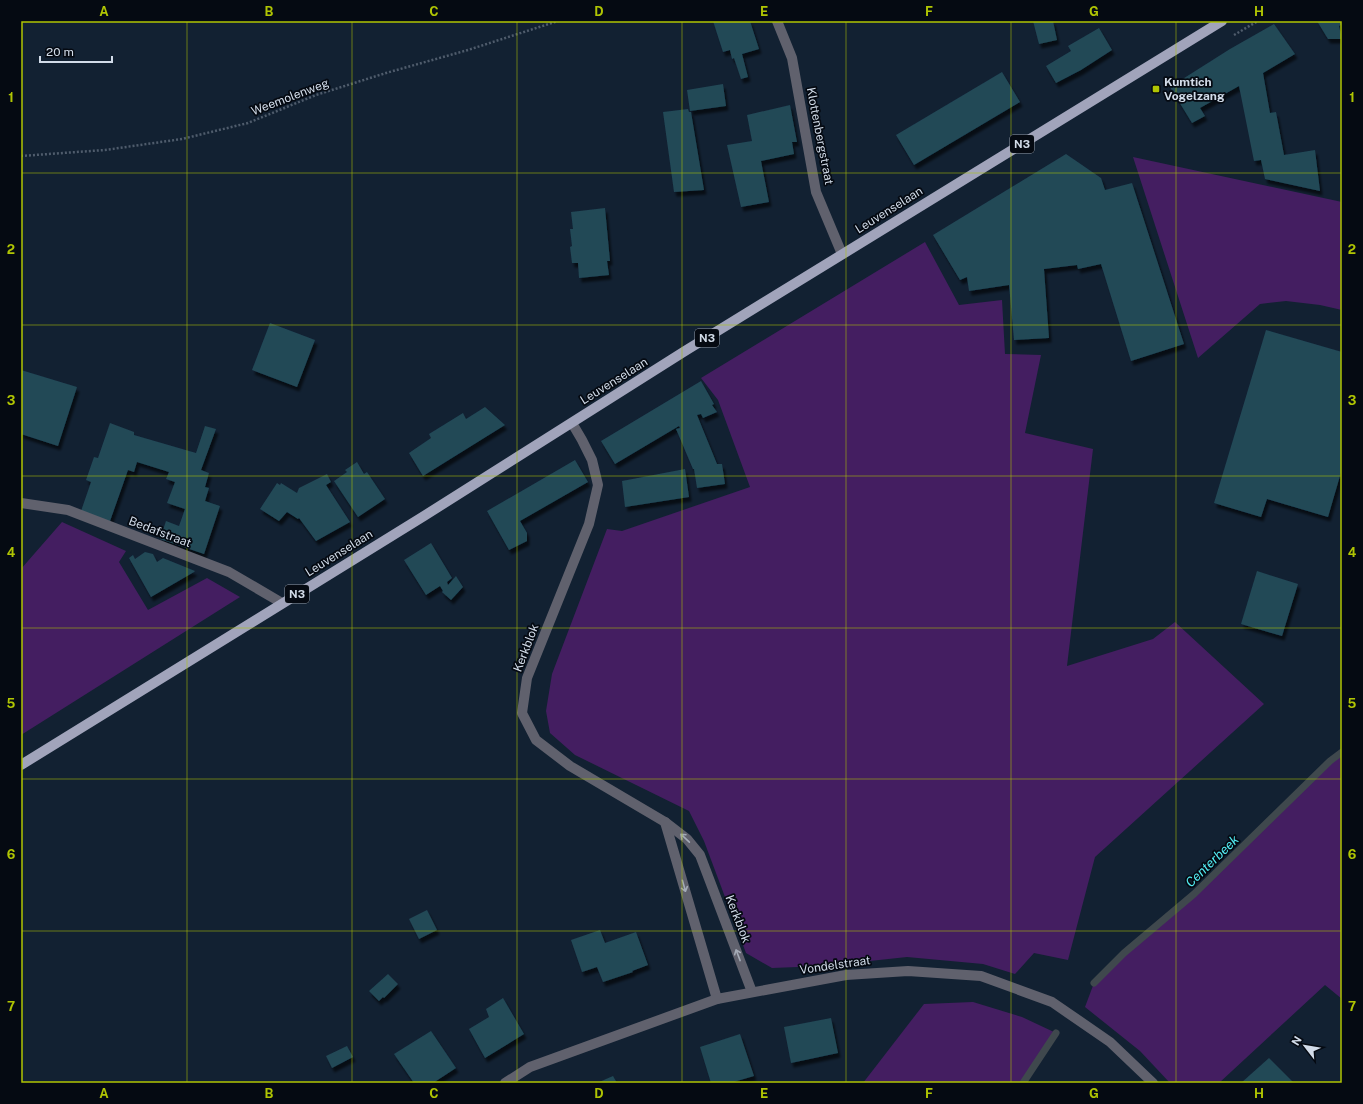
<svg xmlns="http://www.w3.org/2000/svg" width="1363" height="1104" viewBox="0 0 1363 1104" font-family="'Public Sans',sans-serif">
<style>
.green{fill:#441e61}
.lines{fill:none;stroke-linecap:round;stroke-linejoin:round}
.stream{stroke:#3f484d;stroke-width:7}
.building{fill:#214857;filter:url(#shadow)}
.path{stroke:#4f5c6c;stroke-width:2.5;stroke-dasharray:2 2;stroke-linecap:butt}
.street{stroke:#60616d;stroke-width:10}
.primary{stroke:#a1a4bb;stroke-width:10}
.oneway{stroke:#a4abb7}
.grid{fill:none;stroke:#b0c503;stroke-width:1;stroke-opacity:0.55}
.poi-dot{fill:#b0c503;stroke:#050a12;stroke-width:1.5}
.labels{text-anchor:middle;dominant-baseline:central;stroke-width:3.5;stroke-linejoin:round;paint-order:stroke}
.shield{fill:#050a12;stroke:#949da8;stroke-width:1}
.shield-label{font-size:11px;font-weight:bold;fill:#d2dce9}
.poi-label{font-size:12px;font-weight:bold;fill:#d2dce9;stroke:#050a12;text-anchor:start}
.street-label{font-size:12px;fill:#d2dce9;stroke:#050a12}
.water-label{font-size:13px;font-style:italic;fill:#53ecf2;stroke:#050a12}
.neatline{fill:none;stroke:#b0c503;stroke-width:1.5}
.grid-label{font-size:13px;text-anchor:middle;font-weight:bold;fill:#b0c503}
</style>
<defs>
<filter id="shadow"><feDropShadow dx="2.5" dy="4.5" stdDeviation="1" flood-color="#0009"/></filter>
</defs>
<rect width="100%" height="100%" fill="#122132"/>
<g class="green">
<polygon points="1133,157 1342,202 1342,310 1320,305 1286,301 1260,304 1198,358"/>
<polygon points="925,242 959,305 1002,300 1005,354 1041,355 1025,433 1093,449 1067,666 1153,639 1175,622 1264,704 1095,857 1068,960 1034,953 1015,974 983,964 907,957 823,966 772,968 746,953 704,841 689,811 575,755 550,733 546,711 552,674 607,529 622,531 750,487 718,400 701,378"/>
<polygon points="62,522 126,551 119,562 148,610 207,578 240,597 21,735 21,569"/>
<polygon points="1342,752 1342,999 1325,985 1219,1083 1170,1083 1140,1051 1085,1007 1094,983 1124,953 1194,894 1330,761"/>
<polygon points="973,1002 1022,1017 1056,1033 1023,1083 863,1083 924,1004"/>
</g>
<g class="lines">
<g class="stream">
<polyline points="1094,983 1124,953 1194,894 1330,761 1342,752"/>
<polyline points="1023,1083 1056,1033"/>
</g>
</g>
<g class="building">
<polygon points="713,21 750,21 759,49 742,54 748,77 741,79 734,58 732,59 730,50 723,52"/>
<polygon points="1033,21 1053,21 1057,40 1039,44"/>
<polygon points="1317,21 1342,21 1342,24 1339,26 1342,39 1328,39"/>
<polygon points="1274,24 1295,54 1263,73 1270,113 1276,112 1284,155 1315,150 1320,191 1265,179 1261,160 1254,161 1239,86 1200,108 1205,116 1192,123 1170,87 1230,49"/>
<polygon points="1099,28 1112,50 1081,70 1056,83 1046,66 1071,51 1068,46"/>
<polygon points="1002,72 1020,102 914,165 896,135"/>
<polygon points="723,84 726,106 690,111 687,90"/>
<polygon points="790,105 797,142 792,142 794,154 761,161 769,202 741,207 727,145 752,141 747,115"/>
<polygon points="688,109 689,112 691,112 704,190 674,192 663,112"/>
<polygon points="1066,154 1101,178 1105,190 1132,183 1184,344 1131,361 1101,264 1078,269 1077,265 1044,269 1049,338 1014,340 1009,285 969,291 967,277 960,280 933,235"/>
<polygon points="605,208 610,261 607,261 609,275 579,278 578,263 572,263 570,247 572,246 570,229 573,229 571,212"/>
<polygon points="270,323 315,340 297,387 252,370"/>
<polygon points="1266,330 1342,352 1342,469 1328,517 1267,499 1261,517 1214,503"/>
<polygon points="21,370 77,387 58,446 21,434"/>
<polygon points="701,381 714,404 712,405 717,412 703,418 701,414 697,415 717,464 722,464 725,484 697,488 694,469 693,469 676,429 680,428 679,426 615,464 601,441"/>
<polygon points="485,407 505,425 423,476 409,453 431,438 429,434 463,413 466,419"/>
<polygon points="110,423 134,432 134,435 196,453 205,426 216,429 201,470 209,473 205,487 209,488 205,501 220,506 204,554 160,539 166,521 179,526 185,509 167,503 175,482 166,479 169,472 137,462 134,472 128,470 109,524 80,514 91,482 86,480 94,457 98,458"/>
<polygon points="575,460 588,482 520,521 527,533 527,541 509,550 487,511"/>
<polygon points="357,462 364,474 367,472 385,499 358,517 334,481 347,472 345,470"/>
<polygon points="685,469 689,497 625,507 622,481"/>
<polygon points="327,474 331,482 326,485 350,522 316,541 299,518 298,519 287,512 279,521 260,509 277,483 280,485 281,483 297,493 299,488"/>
<polygon points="431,543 452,578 447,582 448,585 456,576 463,587 451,600 442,592 443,591 440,586 426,595 404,560"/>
<polygon points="145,552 153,554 157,562 163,558 195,571 194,572 151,597 129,558 133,555 135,559"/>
<polygon points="1257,571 1298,584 1282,636 1241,624"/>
<polygon points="427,910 437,930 419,939 409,919"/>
<polygon points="600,930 605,943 636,932 648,965 632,971 633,972 603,982 597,967 582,972 571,940"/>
<polygon points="388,974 398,984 384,998 383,997 379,1001 369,991"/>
<polygon points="503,998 524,1034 485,1058 469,1029 489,1017 486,1009"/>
<polygon points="831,1018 838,1053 791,1063 784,1027"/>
<polygon points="431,1031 456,1068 433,1083 414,1083 394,1054"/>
<polygon points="740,1034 754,1076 730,1083 711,1083 700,1047"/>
<polygon points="347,1046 353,1057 332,1068 326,1056"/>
<polygon points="1269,1058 1294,1083 1241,1083"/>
<polygon points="613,1076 617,1083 597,1083"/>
</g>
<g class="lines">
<g class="path">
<polyline points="1234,35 1258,21"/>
<polyline points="21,156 105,150 182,139 248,123 316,95 386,73 468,50 558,21"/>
</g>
<g class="street">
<polyline points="777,21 792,58 816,192 842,254"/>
<polyline points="572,423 582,440 592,460 598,485 589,524 527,678 522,713 536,740 570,766 665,822 687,839 700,855 752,992"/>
<polyline points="21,503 68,510 229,572 282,603"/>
<polyline points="665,822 717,999"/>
<polyline points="505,1083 530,1067 717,999 846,975 908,971 981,976 1052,1002 1110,1042 1153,1083"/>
</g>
<polyline class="primary" points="21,765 424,516 685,351 1222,21"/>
</g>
<defs><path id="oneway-shaft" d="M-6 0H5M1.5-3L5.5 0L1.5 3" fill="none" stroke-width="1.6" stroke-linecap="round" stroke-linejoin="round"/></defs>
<g class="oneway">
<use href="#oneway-shaft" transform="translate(685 838) rotate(-137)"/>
<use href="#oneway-shaft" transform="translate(684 886) rotate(74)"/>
<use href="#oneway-shaft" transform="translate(738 955) rotate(-111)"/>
</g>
<path class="grid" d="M187,21V1083M352,21V1083M517,21V1083M682,21V1083M846,21V1083M1011,21V1083M1176,21V1083M21,173H1342M21,325H1342M21,476H1342M21,628H1342M21,779H1342M21,931H1342"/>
<rect class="poi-dot" x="1152" y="85" width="8" height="8" rx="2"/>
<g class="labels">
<g class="shield">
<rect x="1010" y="135" width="24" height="18" rx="3"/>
<rect x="695" y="329" width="24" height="18" rx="3"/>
<rect x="285" y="585" width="24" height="18" rx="3"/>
</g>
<g class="shield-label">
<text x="1022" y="144">N3</text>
<text x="707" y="338">N3</text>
<text x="297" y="594">N3</text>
</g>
<g class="poi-label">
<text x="1164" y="82">Kumtich<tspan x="1164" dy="14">Vogelzang</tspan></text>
</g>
<g class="street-label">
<text transform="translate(290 97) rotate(-21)">Weemolenweg</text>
<text transform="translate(820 136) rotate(79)">Klottenbergstraat</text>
<text transform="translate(889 210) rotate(-32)">Leuvenselaan</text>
<text transform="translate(614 381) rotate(-32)">Leuvenselaan</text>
<text transform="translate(160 532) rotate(21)">Bedafstraat</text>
<text transform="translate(339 553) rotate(-32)">Leuvenselaan</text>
<text transform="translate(526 648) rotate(-69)">Kerkblok</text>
<text transform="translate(738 919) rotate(69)">Kerkblok</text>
<text transform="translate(835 965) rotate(-8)">Vondelstraat</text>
</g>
<g class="water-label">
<text transform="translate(1212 861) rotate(-44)">Centerbeek</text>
</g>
</g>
<rect width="1363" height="1104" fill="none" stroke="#050a12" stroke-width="44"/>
<g transform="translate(1305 1046) rotate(301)" stroke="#050a12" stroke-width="3" paint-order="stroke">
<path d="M0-3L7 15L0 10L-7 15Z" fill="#d2dce9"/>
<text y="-6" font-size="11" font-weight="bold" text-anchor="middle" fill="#d2dce9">N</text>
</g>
<path d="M40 56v6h72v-6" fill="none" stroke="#d2dce9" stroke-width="2"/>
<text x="46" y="56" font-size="12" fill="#d2dce9" stroke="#050a12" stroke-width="3" paint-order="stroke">20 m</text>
<rect x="22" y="22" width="1319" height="1060" class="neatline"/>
<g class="grid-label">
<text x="104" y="16">A</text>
<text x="269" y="16">B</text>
<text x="434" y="16">C</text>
<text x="599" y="16">D</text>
<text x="764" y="16">E</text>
<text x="929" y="16">F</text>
<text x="1094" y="16">G</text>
<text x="1259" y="16">H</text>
<text x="11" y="102">1</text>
<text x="1352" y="102">1</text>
<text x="11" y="254">2</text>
<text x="1352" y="254">2</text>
<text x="11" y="405">3</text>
<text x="1352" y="405">3</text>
<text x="11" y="557">4</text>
<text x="1352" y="557">4</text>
<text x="11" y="708">5</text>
<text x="1352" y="708">5</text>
<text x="11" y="859">6</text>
<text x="1352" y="859">6</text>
<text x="11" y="1011">7</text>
<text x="1352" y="1011">7</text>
<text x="104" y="1098">A</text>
<text x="269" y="1098">B</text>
<text x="434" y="1098">C</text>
<text x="599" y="1098">D</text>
<text x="764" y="1098">E</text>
<text x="929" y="1098">F</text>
<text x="1094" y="1098">G</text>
<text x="1259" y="1098">H</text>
</g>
</svg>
